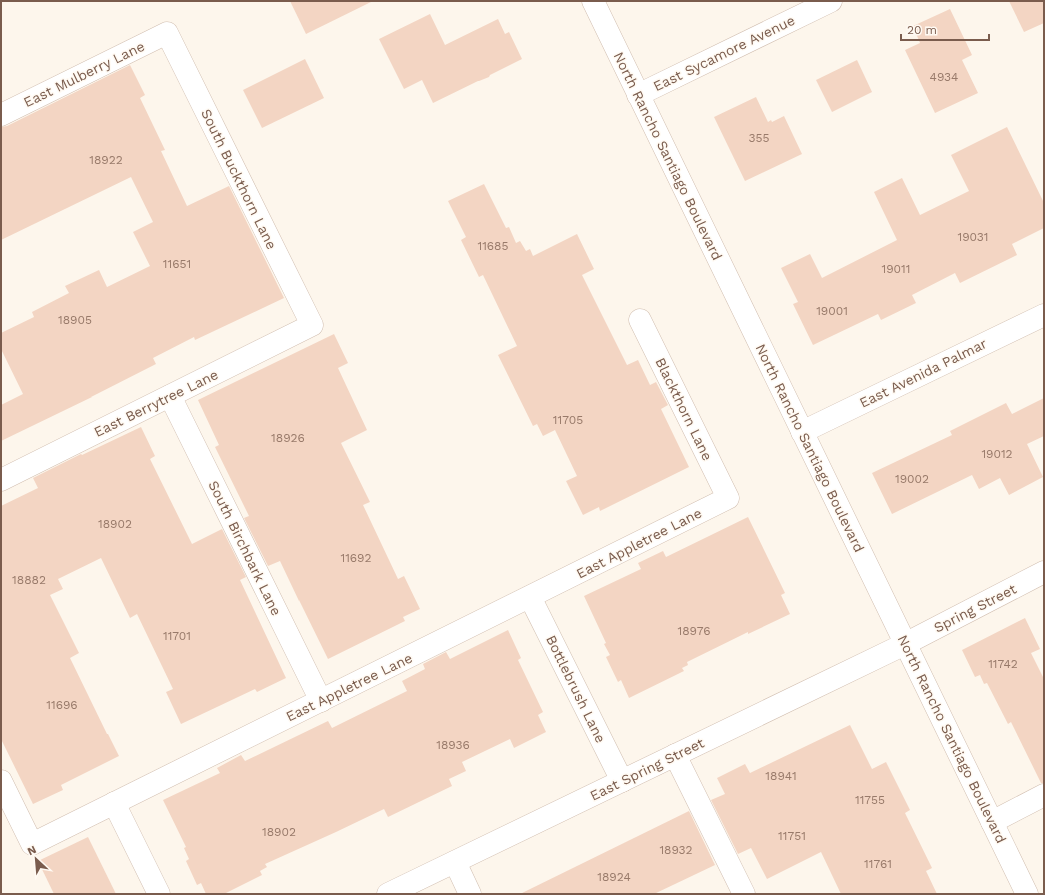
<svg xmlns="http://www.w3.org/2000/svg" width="1045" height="895" viewBox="0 0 1045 895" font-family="'Work Sans',sans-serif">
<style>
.building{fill:#f3d5c3}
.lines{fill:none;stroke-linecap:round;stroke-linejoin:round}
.minor-casing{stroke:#d1beb0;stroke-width:23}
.minor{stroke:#fff;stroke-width:22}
.labels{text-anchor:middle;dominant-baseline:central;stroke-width:3;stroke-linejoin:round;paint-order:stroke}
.number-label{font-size:12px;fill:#987a6a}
.street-label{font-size:14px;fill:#7a5c4d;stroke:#fffaf3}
</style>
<rect width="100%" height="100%" fill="#fdf6ec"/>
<g class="building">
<polygon points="290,1 373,1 306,34"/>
<polygon points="1009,1 1044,1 1044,23 1024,32"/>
<polygon points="950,9 972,55 962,60 978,93 935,113 905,50 920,43 913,26"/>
<polygon points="430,14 445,45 498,19 505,34 509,32 522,59 490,75 489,77 479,81 478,81 433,103 422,80 404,89 379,39"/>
<polygon points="305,59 324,98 262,128 243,90"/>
<polygon points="857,60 872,92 832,112 816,80"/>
<polygon points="130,65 145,95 140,98 165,150 161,151 187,206 229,186 284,298 195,340 194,337 153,358 156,364 91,397 92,397 1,441 1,405 23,394 1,349 1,333 34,317 32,312 69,293 65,286 99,270 107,287 150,266 133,232 153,222 131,177 1,240 1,127 7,126"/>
<polygon points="756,97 768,122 771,120 772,122 784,116 802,154 745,181 714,117"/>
<polygon points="1007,127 1044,203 1044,228 1012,244 1017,255 960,283 955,273 912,295 916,303 881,320 878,314 813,345 793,304 798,302 781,268 810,254 822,278 897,240 874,192 902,178 920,215 969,191 951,155"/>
<polygon points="484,184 506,228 509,227 516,243 520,241 526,251 530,249 533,256 577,234 594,269 582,275 627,365 638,360 650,385 656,382 668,405 661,409 689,467 600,511 599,507 583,515 566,481 577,476 555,430 543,436 537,424 533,426 498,355 517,346 483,275 479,277 461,240 466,237 448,201"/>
<polygon points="334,334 348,363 338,368 367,430 341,443 370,502 363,505 398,579 404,576 420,609 403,617 405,621 328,659 299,600 299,601 280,561 268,566 244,518 249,516 215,447 219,445 198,400"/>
<polygon points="1044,398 1044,436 1027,444 1043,477 1009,495 1000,478 979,489 972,475 892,514 872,473 952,435 950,431 1006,403 1012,414"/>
<polygon points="141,427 155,456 150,459 192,544 222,529 246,577 240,580 286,678 257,692 255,689 181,724 166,692 173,689 137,614 130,618 101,558 58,579 63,589 50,595 79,653 70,658 107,734 108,734 119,756 61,785 63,790 33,804 1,739 1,506 38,488 33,478 81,454 82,455"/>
<polygon points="748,517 785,593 781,595 790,614 748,634 748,632 687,662 688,665 682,668 684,671 629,698 621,680 618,682 606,657 610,655 604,644 606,643 584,596 641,569 638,563 663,551 666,557"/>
<polygon points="1025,618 1040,649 1031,653 1044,679 1044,783 1041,783 1011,722 1008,724 987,683 984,684 980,675 975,677 962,650"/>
<polygon points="508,630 521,658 518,660 543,712 538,715 546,732 514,748 510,739 462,762 466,771 449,779 452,786 388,817 384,809 336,832 265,864 267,867 260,871 262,875 224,894 206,894 201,883 197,885 186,861 189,859 184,848 186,847 163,800 220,773 217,768 241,755 245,761 328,721 332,728 407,691 402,681 425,669 423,664 446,652 450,659"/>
<polygon points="850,725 872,769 886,762 910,810 905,813 932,868 926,871 937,894 841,894 821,852 767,879 751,848 738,854 711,800 725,794 717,778 745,764 750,773"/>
<polygon points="689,811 715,865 654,894 520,894"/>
<polygon points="88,837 116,894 54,894 38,861"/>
</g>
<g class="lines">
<defs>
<g id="minor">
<polyline points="593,1 1027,894"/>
<polyline points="638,95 831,1"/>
<polyline points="1,115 167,33 312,325 1,480"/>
<polyline points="170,396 321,701"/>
<polyline points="802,432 1044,315"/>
<polyline points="530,597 622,781"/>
<polyline points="675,755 744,894"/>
<polyline points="1,781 32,844 728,498 640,320"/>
<polyline points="114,803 159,894"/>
<polyline points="992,822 1044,795"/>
<polyline points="455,862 470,894"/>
<polyline points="388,894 905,644 1044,572"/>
</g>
</defs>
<use href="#minor" class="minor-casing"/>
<use href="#minor" class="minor"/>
</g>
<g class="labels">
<g class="number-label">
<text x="944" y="77">4934</text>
<text x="759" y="138">355</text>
<text x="106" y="160">18922</text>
<text x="973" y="237">19031</text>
<text x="493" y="246">11685</text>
<text x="177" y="264">11651</text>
<text x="896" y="269">19011</text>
<text x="832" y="311">19001</text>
<text x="75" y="320">18905</text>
<text x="568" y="420">11705</text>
<text x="288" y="438">18926</text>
<text x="997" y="454">19012</text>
<text x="912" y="479">19002</text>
<text x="115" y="524">18902</text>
<text x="356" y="558">11692</text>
<text x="29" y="580">18882</text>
<text x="694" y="631">18976</text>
<text x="177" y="636">11701</text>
<text x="1003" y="664">11742</text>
<text x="62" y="705">11696</text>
<text x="453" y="745">18936</text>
<text x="781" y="776">18941</text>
<text x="870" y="800">11755</text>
<text x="279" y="832">18902</text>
<text x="792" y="836">11751</text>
<text x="676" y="850">18932</text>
<text x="878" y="864">11761</text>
<text x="614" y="877">18924</text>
</g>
<g class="street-label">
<text transform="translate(724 53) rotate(-26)">East Sycamore Avenue</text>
<text transform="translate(84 74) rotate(-26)">East Mulberry Lane</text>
<text transform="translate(668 156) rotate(64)">North Rancho Santiago Boulevard</text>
<text transform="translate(239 179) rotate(64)">South Buckthorn Lane</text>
<text transform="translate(923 373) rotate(-26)">East Avenida Palmar</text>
<text transform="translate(156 403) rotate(-26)">East Berrytree Lane</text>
<text transform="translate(684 409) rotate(64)">Blackthorn Lane</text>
<text transform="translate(810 448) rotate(64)">North Rancho Santiago Boulevard</text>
<text transform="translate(639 543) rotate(-27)">East Appletree Lane</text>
<text transform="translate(245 548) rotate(64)">South Birchbark Lane</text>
<text transform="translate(975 608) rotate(-27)">Spring Street</text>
<text transform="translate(349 687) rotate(-26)">East Appletree Lane</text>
<text transform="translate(576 689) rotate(64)">Bottlebrush Lane</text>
<text transform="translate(952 739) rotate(64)">North Rancho Santiago Boulevard</text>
<text transform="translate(647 769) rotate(-26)">East Spring Street</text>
</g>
</g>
<rect width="1045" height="895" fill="none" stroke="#7a5c4d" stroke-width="4"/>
<g transform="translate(36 859) rotate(334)" stroke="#fffaf3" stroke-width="3" paint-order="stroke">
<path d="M0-3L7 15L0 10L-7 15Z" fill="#7a5c4d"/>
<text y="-6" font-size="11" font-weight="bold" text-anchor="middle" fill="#7a5c4d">N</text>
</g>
<path d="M901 34v6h88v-6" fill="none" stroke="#7a5c4d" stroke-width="2"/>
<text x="907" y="34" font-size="12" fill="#7a5c4d" stroke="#fffaf3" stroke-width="3" paint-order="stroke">20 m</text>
</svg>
